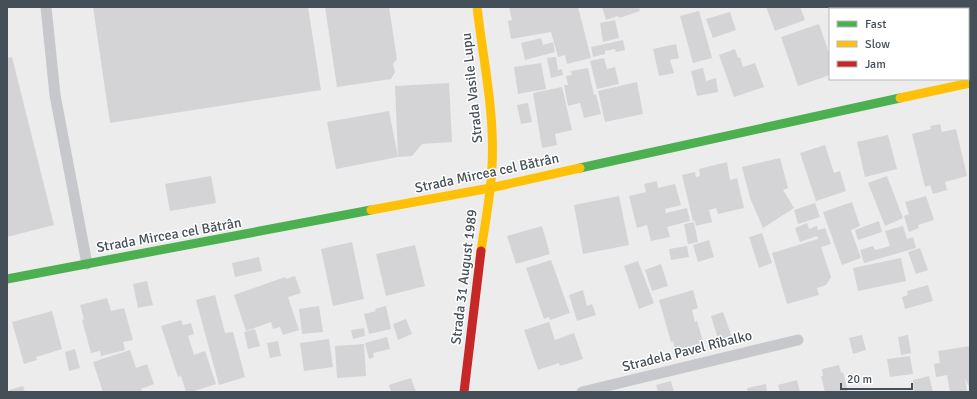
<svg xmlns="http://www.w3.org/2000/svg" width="977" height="399" viewBox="0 0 977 399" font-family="Signika,sans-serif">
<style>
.building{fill:#d4d4d6}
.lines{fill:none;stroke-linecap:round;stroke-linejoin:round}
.lane{stroke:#c6c8cb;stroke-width:11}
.fast{stroke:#4caf50;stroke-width:9}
.slow{stroke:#ffc107;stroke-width:9}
.jam{stroke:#c62828;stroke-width:9}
.labels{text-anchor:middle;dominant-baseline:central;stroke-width:3;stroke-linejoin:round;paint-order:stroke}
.street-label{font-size:14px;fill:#454f57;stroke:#fff}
</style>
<rect width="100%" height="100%" fill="#edecec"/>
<g class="building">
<polygon points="93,7 308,7 321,90 110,123"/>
<polygon points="325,7 389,7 397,59 393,64 395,72 391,79 337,87"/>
<polygon points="509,7 578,7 591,58 567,64 565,55 558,57 551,32 511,39 508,21 512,20"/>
<polygon points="602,7 639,7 640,11 619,18 618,16 606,20"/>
<polygon points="766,7 800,7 805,20 775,31"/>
<polygon points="828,7 856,7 857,9 830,9 830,13"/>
<polygon points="885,7 910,7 911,9 886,9"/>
<polygon points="699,11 712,58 693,63 680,16"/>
<polygon points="730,12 736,30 713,38 706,19"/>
<polygon points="615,20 619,38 603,42 600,23"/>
<polygon points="819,24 830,56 830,75 798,86 781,37"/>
<polygon points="541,38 543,45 553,42 555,52 525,60 521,43"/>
<polygon points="623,40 625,50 616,52 615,49 605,51 605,54 593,57 591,47"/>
<polygon points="676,44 679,58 670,60 674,73 659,76 653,49"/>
<polygon points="735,49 738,58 740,57 743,67 755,63 764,87 734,97 719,55"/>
<polygon points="12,57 54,225 7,237 7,58"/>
<polygon points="556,57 558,70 562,69 563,75 551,78 547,58"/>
<polygon points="604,58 607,69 615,67 619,84 597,89 590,61"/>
<polygon points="541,63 546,89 518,94 514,67"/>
<polygon points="588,68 594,95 596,94 601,114 584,118 580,103 568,106 564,85 568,85 566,76 572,75 571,71"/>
<polygon points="703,68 706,81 716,78 718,92 697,96 691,71"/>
<polygon points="637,82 643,114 605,122 598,91"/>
<polygon points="449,83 452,142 422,144 412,156 398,157 395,86"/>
<polygon points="562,87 572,130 555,134 557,145 542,148 533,93"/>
<polygon points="528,103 532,122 521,124 517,105"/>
<polygon points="389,111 398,157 336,169 327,122"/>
<polygon points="940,124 942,132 956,129 967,176 945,182 947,190 933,194 930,185 925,187 912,134 931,129 930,126"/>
<polygon points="888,135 897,169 865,177 857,142"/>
<polygon points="825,145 834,173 840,171 846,191 816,201 800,153"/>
<polygon points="780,158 788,188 783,190 794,208 763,228 750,198 742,167"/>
<polygon points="727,162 730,180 737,178 744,208 718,214 716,208 709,210 712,222 696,226 695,221 693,221 682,175 695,172 696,177 700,176 699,169"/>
<polygon points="211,176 216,203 170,211 165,184"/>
<polygon points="887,176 903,218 885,226 868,183"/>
<polygon points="657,181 658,188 675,184 681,205 665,209 666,213 687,208 690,221 667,227 670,237 651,241 647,225 637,228 629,196 646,192 644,184"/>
<polygon points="619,196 629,245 583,254 574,205"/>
<polygon points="926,196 934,220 918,225 919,228 909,232 904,216 909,214 905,202"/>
<polygon points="852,202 860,226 851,230 861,258 842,265 823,212"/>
<polygon points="815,203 820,217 798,224 794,210"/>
<polygon points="879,221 882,232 858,240 855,230"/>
<polygon points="694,222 698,242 688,244 684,224"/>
<polygon points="807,223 809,229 817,226 818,230 825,228 831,244 821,247 831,277 826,285 817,288 819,295 787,304 772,253 818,239 817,236 800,242 795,228"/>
<polygon points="542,226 550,254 516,264 507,236"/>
<polygon points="903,226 907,239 913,237 916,248 864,263 860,250 873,246 875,250 890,246 885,231"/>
<polygon points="762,233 772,263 759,268 749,237"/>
<polygon points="709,240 714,257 698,262 693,245"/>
<polygon points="352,242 364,299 333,306 321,249"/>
<polygon points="415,245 425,286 386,296 376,254"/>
<polygon points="687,246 689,257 671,260 669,249"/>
<polygon points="920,248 928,270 916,274 908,252"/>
<polygon points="259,257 262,271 235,277 232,263"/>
<polygon points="901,258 906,281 858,291 853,268"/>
<polygon points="551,260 570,313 550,320 549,317 544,319 526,268"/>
<polygon points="638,261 654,303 639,309 624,266"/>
<polygon points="661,264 668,286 652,291 645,270"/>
<polygon points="295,276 301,293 288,297 299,330 283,335 280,327 273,329 271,322 246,331 234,295 285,277 286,279"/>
<polygon points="147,281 153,305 138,308 133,284"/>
<polygon points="928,285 933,301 905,309 902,297 908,295 907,291"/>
<polygon points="583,290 587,306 592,304 596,315 577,321 569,295"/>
<polygon points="693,290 698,308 692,310 695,322 697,321 704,345 676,352 673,341 671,342 659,300"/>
<polygon points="215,295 225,333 233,332 245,377 219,385 196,300"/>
<polygon points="107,298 111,311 124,308 133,340 123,342 125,350 101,356 100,351 91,353 82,320 84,319 80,305"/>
<polygon points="319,306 323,332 302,334 299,309"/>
<polygon points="386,306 391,329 369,334 364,314 376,311 375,309"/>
<polygon points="52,311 62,349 36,357 37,360 24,364 12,322"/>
<polygon points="723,312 733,340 720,345 711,316"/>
<polygon points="406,319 412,334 398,340 393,324"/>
<polygon points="181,320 183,325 191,323 194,334 188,336 194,355 205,351 216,384 191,392 186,392 181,376 178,377 161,326"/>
<polygon points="549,322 555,340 574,333 583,359 560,366 559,363 538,370 524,330"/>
<polygon points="364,328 365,336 353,339 351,330"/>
<polygon points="255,329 260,346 248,349 244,332"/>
<polygon points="862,335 866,350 853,354 849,338"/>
<polygon points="908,335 911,353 901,355 898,337"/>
<polygon points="387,337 390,349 373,353 374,357 369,359 365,343"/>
<polygon points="329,339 333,367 304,371 300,343"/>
<polygon points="278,341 281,356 270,358 267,343"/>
<polygon points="364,344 366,376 337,378 335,346"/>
<polygon points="970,346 970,389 965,378 967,392 950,392 947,375 936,377 934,364 940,363 938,351"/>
<polygon points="75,349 80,368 69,371 65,352"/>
<polygon points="130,350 136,368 147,364 154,384 141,389 142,392 103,392 93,362"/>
<polygon points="910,356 913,374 890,377 887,359"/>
<polygon points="839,365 841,373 843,372 848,392 825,392 821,376 823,376 822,369"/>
<polygon points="929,376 933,392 914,392 913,380"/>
<polygon points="411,378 416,392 391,392 389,385"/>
<polygon points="797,380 800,392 780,392 778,385"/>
<polygon points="671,381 674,392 658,392 656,385"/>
<polygon points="766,384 767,392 748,392 747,388"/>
<polygon points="23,386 25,392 10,392 9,390"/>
</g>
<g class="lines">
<g class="lane">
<polyline points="46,7 55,95 87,264"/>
<polyline points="582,392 798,340"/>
</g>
<g class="fast">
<polyline points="580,168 900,98"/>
<polyline points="7,279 371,210"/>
</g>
<g class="slow">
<path d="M477,7C483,59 495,113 492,166C491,194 485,223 481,251"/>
<polyline points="900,98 970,83"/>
<polyline points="371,210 490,188 580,168"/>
</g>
<polyline class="jam" points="464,392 481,251"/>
</g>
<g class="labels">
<g class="street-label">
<text transform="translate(472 88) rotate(-96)">Strada Vasile Lupu</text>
<text transform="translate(487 173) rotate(-12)">Strada Mircea cel Bătrân</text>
<text transform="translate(169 235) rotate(-10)">Strada Mircea cel Bătrân</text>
<text transform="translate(464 277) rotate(-83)">Strada 31 August 1989</text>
<text transform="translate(687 351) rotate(-14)">Stradela Pavel Rîbalko</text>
</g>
</g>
<rect width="977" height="399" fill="none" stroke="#454f57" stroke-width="16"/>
<rect x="829" y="8" width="140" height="72" fill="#ffffff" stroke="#b5b9bc"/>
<rect x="837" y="21" width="20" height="6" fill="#4caf50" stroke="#b5b9bc"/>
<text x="865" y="28" font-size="12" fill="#454f57">Fast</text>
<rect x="837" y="41" width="20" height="6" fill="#ffc107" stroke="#b5b9bc"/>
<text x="865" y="48" font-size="12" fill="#454f57">Slow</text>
<rect x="837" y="61" width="20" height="6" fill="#c62828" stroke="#b5b9bc"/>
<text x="865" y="68" font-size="12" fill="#454f57">Jam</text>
<path d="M841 383v6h71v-6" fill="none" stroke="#454f57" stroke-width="2"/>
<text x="847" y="383" font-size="12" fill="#454f57" stroke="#ffffff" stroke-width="3" paint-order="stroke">20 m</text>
</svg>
